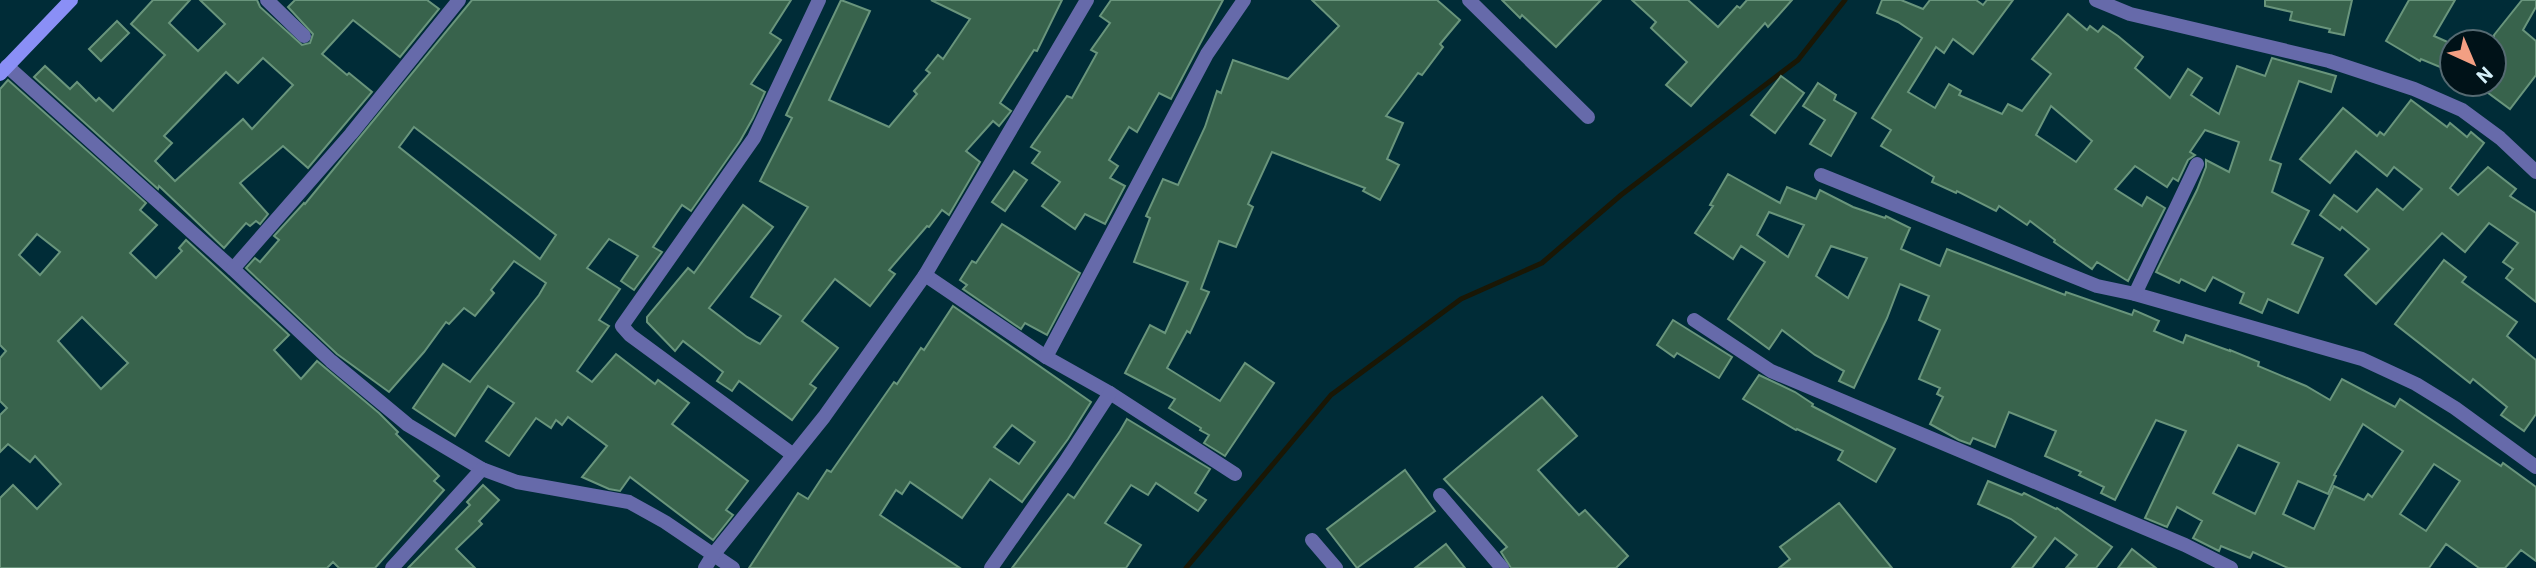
<svg xmlns="http://www.w3.org/2000/svg" width="2536" height="568" viewBox="0 0 2536 568" font-family="Roboto,sans-serif">
<style>
.lines{fill:none;stroke-linecap:round;stroke-linejoin:round}
.stream{stroke:#1a1705;stroke-width:5}
.building{fill:#38634c;stroke:#69957c;stroke-width:2;fill-rule:evenodd}
.minor{stroke:#666aaa;stroke-width:14}
.secondary{stroke:#8a8ff6;stroke-width:14}
</style>
<rect width="100%" height="100%" fill="#002c37"/>
<g class="lines">
<polyline class="stream" points="1186,568 1331,395 1461,299 1542,263 1621,195 1798,60 1845,0"/>
</g>
<g class="building">
<path d="M153,0H190L169,23L198,51L225,24L200,0H257L260,7L302,45L310,43L313,34L288,7L295,0H427L439,9L400,57L353,20L322,54L347,75L349,73L372,92L308,168L283,146L240,183L268,214L260,224L256,221L250,226L246,223L224,248L159,186L158,189L34,77L45,66L70,89L77,82L96,101L99,98L113,111L165,55L131,24ZM263,58L293,85L252,129L243,119L175,181L155,161L172,143L164,136L226,72L238,83Z"/>
<path d="M472,0H791L770,33L781,40L751,84L765,92L753,118L740,141L691,211L682,205L653,247L662,252L634,290L621,281L638,256L609,239L587,268L620,289L599,320L609,326L577,371L592,382L616,354L655,384L658,380L689,403L672,424L748,481L726,510L733,515L713,540L630,477L620,491L609,489L582,477L607,446L568,417L562,425L556,420L551,428L536,418L509,456L486,441L514,403L488,386L455,436L413,408L443,364L470,382L539,295L546,283L514,261L491,290L494,293L475,316L464,308L449,324L446,322L424,352L389,392L337,354L246,268L255,258L260,262L279,240L274,236L304,203L305,204ZM414,127L556,235L540,259L399,147Z"/>
<polygon points="841,0 870,11 829,100 889,127 917,94 914,91 930,73 926,70 938,55 943,59 970,19 931,0 1062,0 1037,51 1034,50 1000,103 1011,111 999,126 993,121 966,151 980,162 949,215 942,210 929,227 927,226 889,270 895,274 870,306 835,279 802,321 838,348 810,384 816,388 792,420 739,381 732,391 717,381 723,372 683,341 675,351 647,322 647,317 688,268 694,273 743,205 773,227 709,308 747,337 760,344 781,316 751,297 808,207 760,181 792,118 786,115"/>
<polygon points="1111,0 1223,0 1171,99 1159,93 1137,132 1129,127 1109,160 1118,166 1110,178 1125,186 1105,224 1085,214 1075,229 1042,206 1060,182 1032,163 1040,152 1031,147 1067,96 1072,98 1097,53 1091,50 1110,23 1100,16"/>
<polygon points="1312,0 1437,0 1460,20 1440,44 1443,47 1422,75 1418,73 1386,116 1403,123 1387,159 1399,165 1380,200 1363,191 1365,188 1272,152 1248,204 1253,207 1236,247 1219,241 1201,289 1209,292 1190,333 1187,331 1167,368 1220,401 1245,363 1274,383 1225,456 1204,443 1209,435 1200,430 1201,428 1169,408 1175,399 1125,373 1150,325 1165,333 1188,282 1134,262 1150,218 1146,216 1163,179 1178,185 1205,127 1217,91 1221,93 1233,60 1288,79 1339,26"/>
<polygon points="1502,0 1601,0 1556,47 1522,15 1520,18"/>
<polygon points="1632,0 1688,0 1718,27 1737,6 1740,8 1747,0 1792,0 1768,27 1765,23 1691,106 1666,85 1687,62 1651,28 1656,22"/>
<path d="M1882,0H1901L1923,9L1930,0H1976L1983,5L1987,0H2013L1973,54L1953,39L1944,53L1936,47L1908,92L1935,108L1949,84L1961,91L1959,95L2002,114L2008,104L2022,111L2051,74L2032,59L2068,14L2087,30L2090,26L2098,32L2103,26L2118,36L2143,57L2135,68L2170,98L2188,69L2202,78L2191,95L2219,114L2237,66L2265,76L2272,58L2336,76L2331,92L2299,81L2270,160L2281,164L2272,192L2309,211L2292,244L2323,258L2298,313L2268,299L2262,313L2240,303L2244,293L2213,277L2205,291L2181,279L2179,283L2156,272L2197,190L2206,167V160L2229,172L2239,142L2205,130L2190,152L2195,155L2188,160L2178,181L2173,178L2167,187L2135,166L2115,189L2142,206L2147,197L2165,208L2128,281L2097,262L2092,269L2054,242L2055,240L2030,221L2027,225L1999,206L1996,211L1957,191L1956,193L1932,182L1934,177L1881,146L1891,130L1872,118L1922,38L1898,22L1877,13ZM2051,106L2092,141L2076,162L2036,135Z"/>
<polygon points="2265,0 2352,0 2344,35 2329,32 2330,29 2290,20 2292,12 2265,6"/>
<polygon points="2409,0 2455,0 2434,36 2452,44 2452,72 2421,59 2420,61 2386,41"/>
<polygon points="2522,0 2536,0 2536,7 2523,30 2536,41 2536,75 2510,109 2476,84 2494,84 2494,35"/>
<polygon points="117,21 129,33 101,61 89,49"/>
<polygon points="1781,76 1804,93 1775,133 1751,115"/>
<path d="M8,80L146,203L140,210L157,225L130,253L156,278L182,251L179,248L186,240L289,335L274,350L301,379L317,361L379,413L398,432L396,434L439,476L434,481L444,490L375,568H339L333,562L327,568H0V498L13,485L37,509L61,484L35,456L30,462L8,444L0,452V415L7,408L0,401V358L6,351L0,345V89ZM37,234L60,252L40,275L19,255ZM82,317L128,363L101,389L58,341Z"/>
<polygon points="1818,83 1836,95 1834,100 1856,113 1831,156 1810,144 1825,120 1803,106"/>
<polygon points="2411,100 2447,127 2450,123 2467,137 2471,132 2484,143 2450,188 2458,195 2488,167 2516,189 2510,196 2536,213 2536,302 2506,278 2513,269 2503,262 2518,243 2489,223 2465,252 2442,233 2376,304 2345,275 2369,249 2342,227 2340,230 2320,215 2334,195 2357,212 2377,189 2403,210 2422,189 2394,167 2387,176 2356,151 2330,183 2300,159 2343,108 2377,136 2380,132 2384,135"/>
<polygon points="1014,171 1027,180 1005,211 992,202"/>
<path d="M1728,174L1780,203L1787,187L1816,199L1820,190L1853,207L1885,218L1886,216L1910,228L1901,249L1940,266L1947,249L2065,295L2066,292L2132,315L2134,310L2159,321L2154,331L2183,343L2186,335L2230,351V350L2259,362L2258,366L2306,386L2330,400L2342,379L2395,407L2400,399L2501,466L2503,463L2536,487V561L2521,550L2505,568H2479L2446,544L2429,568H2288L2253,552L2250,558L2221,546L2219,551L2193,538L2202,521L2177,507L2167,527L2145,518L2186,431L2156,420L2115,500L2101,493L2104,487L2079,475L2081,472L2045,456L2056,431L2009,412L1995,447L1973,438L1970,444L1959,440L1930,424L1943,397L1937,394L1940,388L1919,379L1940,330L1919,320L1929,296L1900,284L1887,318L1854,388L1839,381L1844,371L1815,355L1782,330L1769,349L1728,319L1765,262L1741,246L1733,259L1695,233L1713,206L1710,205ZM1769,212L1804,225L1788,257L1757,235ZM1831,246L1867,258L1848,298L1816,276ZM2363,424L2403,451L2372,497L2368,494L2364,500L2334,486L2314,529L2283,514L2298,481L2328,494L2336,476L2334,475ZM2238,445L2279,463L2255,514L2213,493ZM2434,464L2460,481L2426,531L2400,514Z"/>
<polygon points="1002,224 1080,273 1047,335 1025,323 1021,329 963,289 967,285 960,280 972,261 976,263"/>
<polygon points="2444,260 2466,277 2462,282 2517,322 2507,336 2536,360 2536,414 2524,431 2501,415 2507,407 2473,379 2470,383 2395,324"/>
<path d="M953,306L1091,402L1068,439L1022,502L990,479L962,518L910,482L902,494L896,490L880,515L960,568H749L798,493L808,499L827,470L831,472L894,382L897,384L921,348L924,350ZM1012,425L1035,442L1019,464L994,447Z"/>
<polygon points="1673,320 1732,357 1719,378 1677,353 1674,357 1657,345"/>
<polygon points="1759,375 1795,392 1813,404 1812,406 1895,449 1876,482 1838,460 1843,451 1797,429 1796,430 1743,399"/>
<polygon points="1542,397 1577,436 1538,470 1579,515 1585,510 1628,556 1616,568 1511,568 1501,552 1507,547 1444,479"/>
<polygon points="1127,419 1210,469 1195,493 1206,500 1198,511 1156,483 1148,495 1131,485 1105,523 1141,545 1126,568 1012,568 1068,494 1074,498 1120,431"/>
<polygon points="1405,470 1435,511 1357,568 1327,529"/>
<polygon points="1988,481 2022,495 2024,493 2056,509 2057,508 2112,547 2096,568 2066,568 2077,555 2055,538 2032,568 2012,568 2036,537 2011,519 1978,504"/>
<polygon points="483,485 499,500 479,521 482,524 456,549 475,568 408,568 470,505 467,502"/>
<polygon points="1839,503 1892,568 1779,568 1790,559 1780,547"/>
<polygon points="1446,544 1465,568 1415,568"/>
<polygon points="2132,549 2156,568 2118,568"/>
</g>
<g class="lines">
<g class="minor">
<polyline points="267,0 304,36"/>
<polyline points="1469,0 1588,117"/>
<polyline points="2096,0 2130,14 2329,61 2414,89 2462,110 2500,138 2536,172"/>
<polyline points="7,66 233,269 331,361 408,425 482,469 517,482 629,502 665,522 733,568"/>
<polyline points="1821,175 2097,286 2135,294 2362,359 2416,384 2455,408 2536,467"/>
<polyline points="233,269 351,134 459,0"/>
<polyline points="925,275 1046,357 1110,393 1235,474"/>
<polyline points="2135,294 2197,164"/>
<polyline points="1694,320 1771,371 2185,545 2231,568"/>
<polyline points="1046,357 1207,54 1244,0"/>
<polyline points="792,454 630,335 622,326 754,138 819,0"/>
<polyline points="1440,495 1502,568"/>
<polyline points="1312,540 1336,568"/>
<polyline points="392,568 482,469"/>
<polyline points="705,568 713,555 824,417 925,275 1087,0"/>
<polyline points="991,568 1065,462 1110,393"/>
</g>
<polyline class="secondary" points="0,74 71,0"/>
</g>
<g transform="translate(2473 63) rotate(136)"><circle r="33" fill="#001218" stroke="#556a72" stroke-width="2"/>
<path d="M0-5L12 26L0 18L-12 26Z" fill="#f39f83"/>
<text y="-10" font-size="19" font-weight="bold" text-anchor="middle" fill="#d4eff8">N</text>
</g>
</svg>
